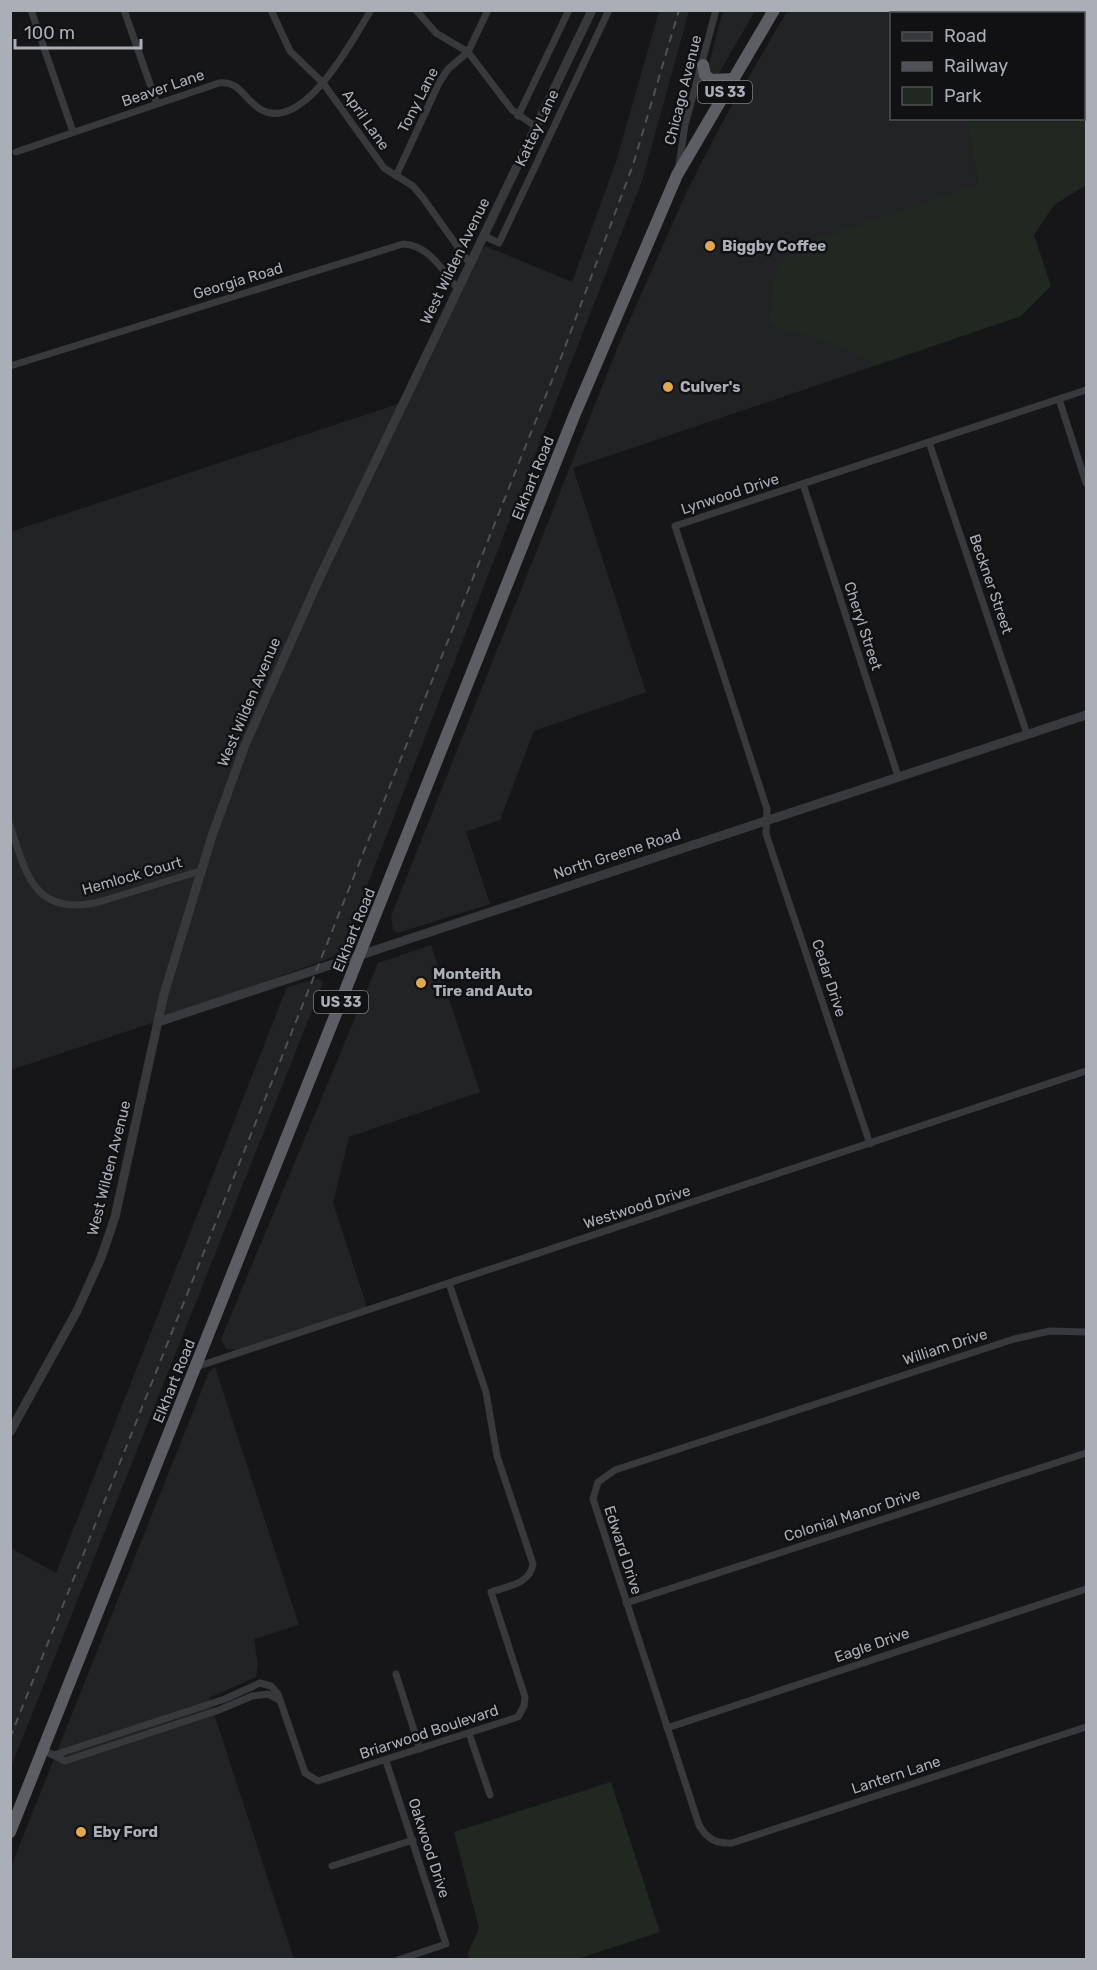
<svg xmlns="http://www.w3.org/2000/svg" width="1097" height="1970" viewBox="0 0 1097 1970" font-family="Rubik,sans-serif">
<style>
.built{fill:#222325}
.green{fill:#212822}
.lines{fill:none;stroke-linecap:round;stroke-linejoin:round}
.minor{stroke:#38393d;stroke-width:7}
.tertiary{stroke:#38393d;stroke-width:9}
.trunk{stroke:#5c5e64;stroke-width:12}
.rail{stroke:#4f5156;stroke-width:2;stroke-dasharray:8 6;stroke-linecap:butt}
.poi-dot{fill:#e2a945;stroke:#111113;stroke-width:2}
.labels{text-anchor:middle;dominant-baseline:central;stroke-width:5;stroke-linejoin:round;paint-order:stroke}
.shield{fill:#111113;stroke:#7c7f86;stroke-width:1.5}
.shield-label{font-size:14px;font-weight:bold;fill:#aaaeb7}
.street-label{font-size:15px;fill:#aaaeb7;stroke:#111113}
.poi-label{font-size:15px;font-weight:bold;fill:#aaaeb7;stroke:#111113;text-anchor:start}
</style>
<rect width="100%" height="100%" fill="#161618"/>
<g class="built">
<polygon points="659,11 689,11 642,181 342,950 336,956 158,1021 11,1070 10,532 404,402 470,264 485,246 572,282 616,162"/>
<polygon points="723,11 755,11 719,73 712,76 708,67"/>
<polygon points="787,11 897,11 898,13 892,14 892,118 966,119 979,185 1021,316 573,468 646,692 534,731 500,820 466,832 490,904 398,933 393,930 391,916 619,344 688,189 722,123"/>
<polygon points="431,945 480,1092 349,1137 333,1203 367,1307 236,1350 226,1349 221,1339 378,963"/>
<polygon points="320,979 323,983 11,1767 11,1548 56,1573 287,987"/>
<polygon points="215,1367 299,1625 254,1639 258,1665 256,1677 209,1698 294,1959 11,1959 10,1869 209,1372"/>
</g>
<g class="green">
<polygon points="1086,94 1086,185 1054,205 1034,235 1051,286 1021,316 877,365 839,345 769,325 776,269 794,247 979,185 966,119 1084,118 1084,95"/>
<polygon points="611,1782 660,1932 577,1959 469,1959 468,1953 479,1928 454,1832"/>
</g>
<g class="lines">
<g class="minor">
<polyline points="31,10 73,132"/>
<polyline points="124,10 157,104"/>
<polyline points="271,10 290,51 323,83 384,168 413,186 423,198 470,264"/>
<polyline points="416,10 436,33 468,52 512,110 536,127"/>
<polyline points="957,10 958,14"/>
<polyline points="518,116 569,10"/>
<path d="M16,152L219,83C240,80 244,100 260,109C303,135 353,39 371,10"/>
<polyline points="679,165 685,125 716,10"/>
<polyline points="396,176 439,83 448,69 468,52 488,10"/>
<polyline points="484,236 499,243 609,10"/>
<path d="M10,366L403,244C429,245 443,271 458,289"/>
<polyline points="1059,399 1086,483"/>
<polyline points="929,442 1027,734"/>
<polyline points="803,484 898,776"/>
<path d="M10,825C26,874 34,917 99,902L200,871"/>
<polyline points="870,1144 766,834 767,809 675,526 1086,390"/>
<path d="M1086,1332L1050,1331L1014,1339L615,1470L598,1482L593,1499L699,1825C707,1839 716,1844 732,1843L1086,1727"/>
<polyline points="196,1367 1086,1071"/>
<polyline points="626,1603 1086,1453"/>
<polyline points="396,1674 420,1749"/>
<polyline points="667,1728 1086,1589"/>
<polyline points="469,1733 490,1795"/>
<polyline points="43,1750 65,1761 219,1710 252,1696 268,1694 279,1700"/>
<path d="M54,1755L225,1699L260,1683L271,1686L278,1694L305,1773L318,1781L518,1717L524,1706L525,1697L491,1592C508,1586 530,1584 533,1564L497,1456L486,1392L449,1283"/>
<polyline points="386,1761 446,1944 398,1960"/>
<polyline points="332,1866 413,1840"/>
</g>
<g class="tertiary">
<polyline points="1072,10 1073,14"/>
<polyline points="1084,45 1086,54"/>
<polyline points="158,1022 1086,715"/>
<polyline points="10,1432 77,1311 101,1258 115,1217 164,994 212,836 245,745 319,579 592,10"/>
</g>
<g class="trunk">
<polyline points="703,65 705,75 711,80 733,79"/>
<polyline points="10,1832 574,416 677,175 774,10"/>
</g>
<polyline class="rail" points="10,1738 562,355 633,165 679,10"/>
</g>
<g class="poi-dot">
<circle cx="710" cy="246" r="6"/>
<circle cx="668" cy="387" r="6"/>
<circle cx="421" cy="983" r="6"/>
<circle cx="81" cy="1832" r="6"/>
</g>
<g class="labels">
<g class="shield">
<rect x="698" y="81" width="54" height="22" rx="4.5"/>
<rect x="314" y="991" width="54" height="22" rx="4.5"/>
</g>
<g class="shield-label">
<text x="725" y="92">US 33</text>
<text x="341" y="1002">US 33</text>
</g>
<g class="street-label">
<text transform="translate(163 88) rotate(-19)">Beaver Lane</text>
<text transform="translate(683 90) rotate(-76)">Chicago Avenue</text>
<text transform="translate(418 100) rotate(-63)">Tony Lane</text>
<text transform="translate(366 120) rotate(55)">April Lane</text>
<text transform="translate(537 128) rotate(-65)">Kattey Lane</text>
<text transform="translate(455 261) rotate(-64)">West Wilden Avenue</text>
<text transform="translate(238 281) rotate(-17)">Georgia Road</text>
<text transform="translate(533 478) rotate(-68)">Elkhart Road</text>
<text transform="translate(730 494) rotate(-18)">Lynwood Drive</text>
<text transform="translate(991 584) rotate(71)">Beckner Street</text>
<text transform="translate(863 626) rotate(72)">Cheryl Street</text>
<text transform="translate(249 702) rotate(-67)">West Wilden Avenue</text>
<text transform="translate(617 854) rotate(-18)">North Greene Road</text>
<text transform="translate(132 876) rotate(-16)">Hemlock Court</text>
<text transform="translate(354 930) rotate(-68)">Elkhart Road</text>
<text transform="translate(829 978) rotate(72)">Cedar Drive</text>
<text transform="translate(109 1168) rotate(-76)">West Wilden Avenue</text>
<text transform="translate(637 1207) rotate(-18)">Westwood Drive</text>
<text transform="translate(945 1347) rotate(-18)">William Drive</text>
<text transform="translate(174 1381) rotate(-68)">Elkhart Road</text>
<text transform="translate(852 1515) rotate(-18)">Colonial Manor Drive</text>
<text transform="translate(623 1550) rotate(72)">Edward Drive</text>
<text transform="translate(872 1645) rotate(-19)">Eagle Drive</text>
<text transform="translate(429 1732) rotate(-18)">Briarwood Boulevard</text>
<text transform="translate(896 1775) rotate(-18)">Lantern Lane</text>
<text transform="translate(429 1848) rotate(72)">Oakwood Drive</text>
</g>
<g class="poi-label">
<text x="722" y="246">Biggby Coffee</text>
<text x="680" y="387">Culver's</text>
<text x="433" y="974">Monteith<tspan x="433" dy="17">Tire and Auto</tspan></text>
<text x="93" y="1832">Eby Ford</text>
</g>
</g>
<rect width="1097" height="1970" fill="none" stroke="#aaaeb7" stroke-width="24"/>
<rect x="890" y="12" width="195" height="108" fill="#111113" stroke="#4e5055" stroke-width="1.5"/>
<rect x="902" y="32" width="30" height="9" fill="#38393d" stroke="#4e5055" stroke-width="1.5"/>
<text x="944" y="42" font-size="18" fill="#aaaeb7">Road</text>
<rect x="902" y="62" width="30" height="9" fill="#4f5156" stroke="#4e5055" stroke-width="1.5"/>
<text x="944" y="72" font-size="18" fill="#aaaeb7">Railway</text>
<rect x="902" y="87" width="30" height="18" fill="#212822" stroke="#4e5055" stroke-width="1.5"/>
<text x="944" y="102" font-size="18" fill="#aaaeb7">Park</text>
<path d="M15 39v9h126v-9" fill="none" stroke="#aaaeb7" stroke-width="3"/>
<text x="24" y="39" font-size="18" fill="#aaaeb7" stroke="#111113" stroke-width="4.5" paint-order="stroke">100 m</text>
</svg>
